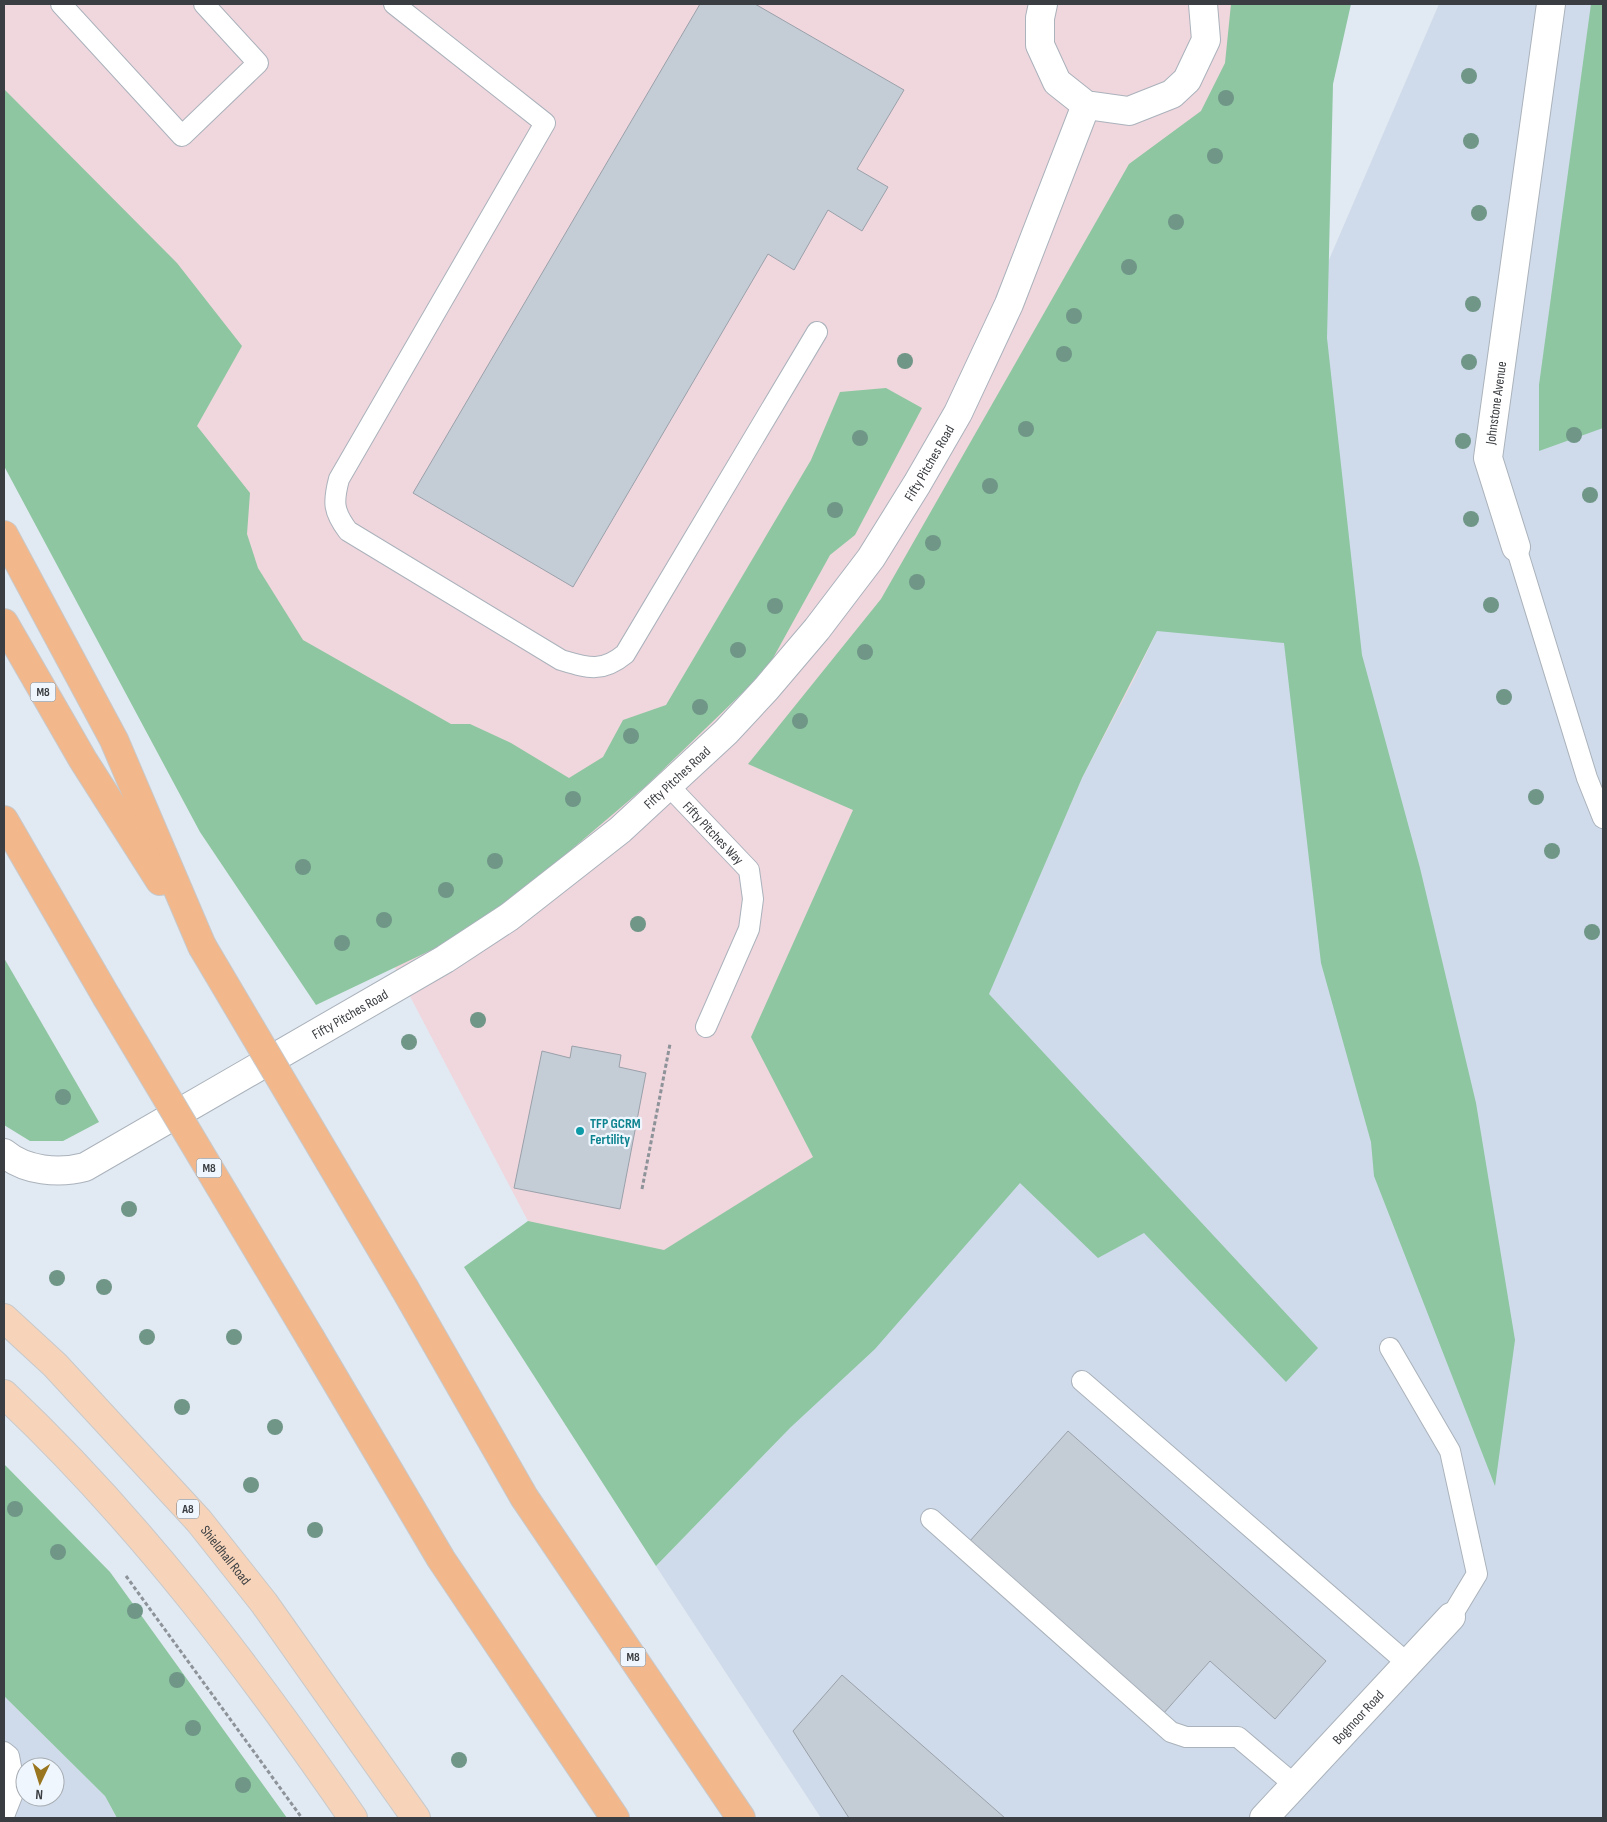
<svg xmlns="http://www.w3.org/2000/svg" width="1607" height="1822" viewBox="0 0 1607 1822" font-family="'Sofia Sans Condensed',sans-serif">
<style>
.commercial{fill:#f0d6dd}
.built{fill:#cfdbea;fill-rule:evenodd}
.green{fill:#8dc6a0}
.building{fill:#c4ccd5;stroke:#9aa1aa}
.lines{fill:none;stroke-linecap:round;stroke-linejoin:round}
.lane-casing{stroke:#aab2bb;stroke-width:22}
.street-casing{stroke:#aab2bb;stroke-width:30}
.primary-casing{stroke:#c8c9ca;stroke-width:30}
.highway-casing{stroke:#c8c9ca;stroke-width:30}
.path{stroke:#8d9399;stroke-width:3;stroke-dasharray:4 2.5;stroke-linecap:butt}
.lane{stroke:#fff;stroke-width:20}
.street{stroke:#fff;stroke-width:28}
.primary{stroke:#f7d4b9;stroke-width:28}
.highway{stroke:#f2b78b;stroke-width:28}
.highway-bridge-casing{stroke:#c8c9ca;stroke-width:30;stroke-linecap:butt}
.highway-bridge{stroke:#f2b78b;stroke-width:28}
.tree{fill:#6f9687}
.culture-dot{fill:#0f9aa8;stroke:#eff6fd;stroke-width:2}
.labels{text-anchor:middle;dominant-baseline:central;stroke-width:4.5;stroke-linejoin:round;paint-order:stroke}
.shield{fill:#eff6fd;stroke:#707479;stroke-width:1}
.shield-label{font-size:12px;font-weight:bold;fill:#3a3d41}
.street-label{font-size:14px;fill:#3a3d41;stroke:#eff6fd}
.culture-label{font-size:14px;font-weight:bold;fill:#0d838f;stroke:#eff6fd;text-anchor:start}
</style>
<rect width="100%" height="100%" fill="#e1e9f2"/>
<polygon class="commercial" points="4,4 1327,4 1298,332 1132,683 1082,778 989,993 646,1429 528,1221 149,499 4,252"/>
<g class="built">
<polygon points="1439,4 1603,4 1603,1818 821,1818 656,1566 791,1427 989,993 1082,778 1132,683 1267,404"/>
<path d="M4,1696L105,1796L117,1818H4ZM25,1767H55V1797H25Z"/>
</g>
<g class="green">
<polygon points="1231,4 1351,4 1333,84 1327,338 1362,655 1420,868 1476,1103 1515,1340 1495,1486 1374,1176 1371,1142 1321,963 1284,643 1157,631 1082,778 989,994 1318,1348 1286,1382 1144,1233 1098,1258 1020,1183 875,1349 791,1427 656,1566 464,1267 528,1221 664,1250 813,1157 751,1037 853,810 748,764 881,599 1129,164 1201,111 1225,63"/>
<polygon points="1591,4 1603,4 1603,428 1539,451 1539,385"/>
<polygon points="4,89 177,263 242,346 197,426 250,493 247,534 258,568 303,640 451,724 470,724 511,743 569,778 603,757 623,720 666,705 811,460 840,392 886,388 922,408 855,535 830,555 767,669 646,786 505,906 442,945 316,1005 200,832 4,466"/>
<polygon points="4,958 99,1122 63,1141 30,1141 4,1125"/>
<polygon points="4,1464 110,1572 287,1818 117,1818 105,1796 4,1696"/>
</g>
<g class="building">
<polygon points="700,4 755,4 904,90 857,169 888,187 862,231 828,210 794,270 768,254 573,587 413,493"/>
<polygon points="572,1046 621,1055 619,1067 646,1073 620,1209 514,1188 542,1051 570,1058"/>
<polygon points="1068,1431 1326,1661 1275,1719 1210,1661 1163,1714 969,1542"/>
<polygon points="842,1675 1005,1818 849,1818 793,1731"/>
</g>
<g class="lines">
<defs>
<g id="lane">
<polyline points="61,4 182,136 258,63 204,4"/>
<path d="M394,4L545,123L339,479C333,502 333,511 348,531L561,660C588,668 602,673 625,654L817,332"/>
<polyline points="1516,547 1587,778 1603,818"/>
<path id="s1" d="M668,785L749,870L753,899L749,929L706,1027"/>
<polyline points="1390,1348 1450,1451 1477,1574 1451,1617"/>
<polyline points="1082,1381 1407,1663"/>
<polyline points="931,1519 1171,1732 1186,1737 1238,1737 1296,1786"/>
<polyline points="4,1752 9,1756 15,1788 4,1816"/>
</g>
<g id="street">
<polyline points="1043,4 1040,18 1040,45 1057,82 1086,105 1129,111 1172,94 1187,80 1206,40 1203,4"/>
<path id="s2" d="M1516,547L1488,458L1551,4"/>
<path id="s3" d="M4,1153C25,1171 59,1174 85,1167L445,959L509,917L620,830L726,732L766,689L817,629L871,558L917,484L958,413L1009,304L1086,105"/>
<path id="s4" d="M1264,1818L1451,1617"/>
</g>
<g id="primary">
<path id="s5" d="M4,1318L55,1365L199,1521L264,1603L416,1818"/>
<path d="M4,1394C138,1520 249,1667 353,1818"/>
</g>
<g id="highway">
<polyline points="4,535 114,740 202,946"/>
<polyline points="4,623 83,760 160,881"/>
<polyline points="4,820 106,996"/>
<polyline points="405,1289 524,1497 741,1818"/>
<polyline points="311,1339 441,1559 615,1818"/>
</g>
</defs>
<use href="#lane" class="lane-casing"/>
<use href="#street" class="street-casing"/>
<use href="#primary" class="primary-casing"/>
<use href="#highway" class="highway-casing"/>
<g class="path">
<polyline points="642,1189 670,1044"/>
<polyline points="126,1576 302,1818"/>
</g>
<use href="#lane" class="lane"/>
<use href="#street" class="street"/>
<use href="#primary" class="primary"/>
<use href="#highway" class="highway"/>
<defs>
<g id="highway-bridge">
<polyline points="202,946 405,1289"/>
<polyline points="106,996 311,1339"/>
</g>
</defs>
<use href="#highway-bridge" class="highway-bridge-casing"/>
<use href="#highway-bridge" class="highway-bridge"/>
</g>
<g class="tree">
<circle cx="1469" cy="76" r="8"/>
<circle cx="1226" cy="98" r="8"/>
<circle cx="1471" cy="141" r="8"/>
<circle cx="1215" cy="156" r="8"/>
<circle cx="1479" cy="213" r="8"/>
<circle cx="1176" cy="222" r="8"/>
<circle cx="1129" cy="267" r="8"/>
<circle cx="1473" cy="304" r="8"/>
<circle cx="1074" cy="316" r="8"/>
<circle cx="1064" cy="354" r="8"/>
<circle cx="905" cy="361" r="8"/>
<circle cx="1469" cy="362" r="8"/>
<circle cx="1026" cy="429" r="8"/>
<circle cx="1574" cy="435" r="8"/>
<circle cx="860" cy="438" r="8"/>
<circle cx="1463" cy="441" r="8"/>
<circle cx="990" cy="486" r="8"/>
<circle cx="1590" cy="495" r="8"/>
<circle cx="835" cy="510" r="8"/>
<circle cx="1471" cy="519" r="8"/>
<circle cx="933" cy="543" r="8"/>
<circle cx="917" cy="582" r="8"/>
<circle cx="1491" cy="605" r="8"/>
<circle cx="775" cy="606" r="8"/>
<circle cx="738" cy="650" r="8"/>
<circle cx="865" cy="652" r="8"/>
<circle cx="1504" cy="697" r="8"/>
<circle cx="700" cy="707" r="8"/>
<circle cx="800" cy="721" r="8"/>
<circle cx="631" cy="736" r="8"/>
<circle cx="1536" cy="797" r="8"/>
<circle cx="573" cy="799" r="8"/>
<circle cx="1552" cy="851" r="8"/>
<circle cx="495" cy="861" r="8"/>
<circle cx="303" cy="867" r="8"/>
<circle cx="446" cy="890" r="8"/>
<circle cx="384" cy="920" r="8"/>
<circle cx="638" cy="924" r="8"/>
<circle cx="1592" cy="932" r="8"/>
<circle cx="342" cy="943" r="8"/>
<circle cx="478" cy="1020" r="8"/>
<circle cx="409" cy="1042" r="8"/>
<circle cx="63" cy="1097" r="8"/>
<circle cx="129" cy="1209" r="8"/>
<circle cx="57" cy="1278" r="8"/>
<circle cx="104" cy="1287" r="8"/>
<circle cx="147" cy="1337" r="8"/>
<circle cx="234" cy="1337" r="8"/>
<circle cx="182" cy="1407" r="8"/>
<circle cx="275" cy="1427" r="8"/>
<circle cx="251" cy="1485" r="8"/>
<circle cx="15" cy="1509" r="8"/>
<circle cx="315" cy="1530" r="8"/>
<circle cx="58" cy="1552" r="8"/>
<circle cx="135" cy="1611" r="8"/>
<circle cx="177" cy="1680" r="8"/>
<circle cx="193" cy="1728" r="8"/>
<circle cx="459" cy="1760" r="8"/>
<circle cx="243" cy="1785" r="8"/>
</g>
<circle class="culture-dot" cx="580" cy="1131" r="5"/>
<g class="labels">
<g class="shield">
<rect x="30.5" y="682.5" width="25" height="19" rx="4"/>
<rect x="196.5" y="1158.5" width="25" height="19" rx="4"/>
<rect x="177" y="1499.5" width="22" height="19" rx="4"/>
<rect x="620.5" y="1647.5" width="25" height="19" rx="4"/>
</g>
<g class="shield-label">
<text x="43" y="692">M8</text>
<text x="209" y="1168">M8</text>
<text x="188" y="1509">A8</text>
<text x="633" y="1657">M8</text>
</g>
<g class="street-label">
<text stroke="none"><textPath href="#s2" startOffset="149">Johnstone Avenue</textPath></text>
<text stroke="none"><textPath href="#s3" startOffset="1201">Fifty Pitches Road</textPath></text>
<text stroke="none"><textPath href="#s3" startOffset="796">Fifty Pitches Road</textPath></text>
<text stroke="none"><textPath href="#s1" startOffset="66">Fifty Pitches Way</textPath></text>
<text stroke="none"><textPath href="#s3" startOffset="391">Fifty Pitches Road</textPath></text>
<text stroke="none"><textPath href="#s5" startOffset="325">Shieldhall Road</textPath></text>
<text stroke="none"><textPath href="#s4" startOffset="138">Bogmoor Road</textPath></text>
</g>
<g class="culture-label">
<text x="590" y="1123">TFP GCRM<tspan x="590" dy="16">Fertility</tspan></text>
</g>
</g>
<rect width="1607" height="1822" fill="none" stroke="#3a3d41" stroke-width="10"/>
<g transform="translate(40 1782) rotate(184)"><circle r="24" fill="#eff6fd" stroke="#a7acb2"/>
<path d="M0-4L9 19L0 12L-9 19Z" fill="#99751f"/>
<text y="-8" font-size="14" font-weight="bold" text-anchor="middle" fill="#3a3d41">N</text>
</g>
</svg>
